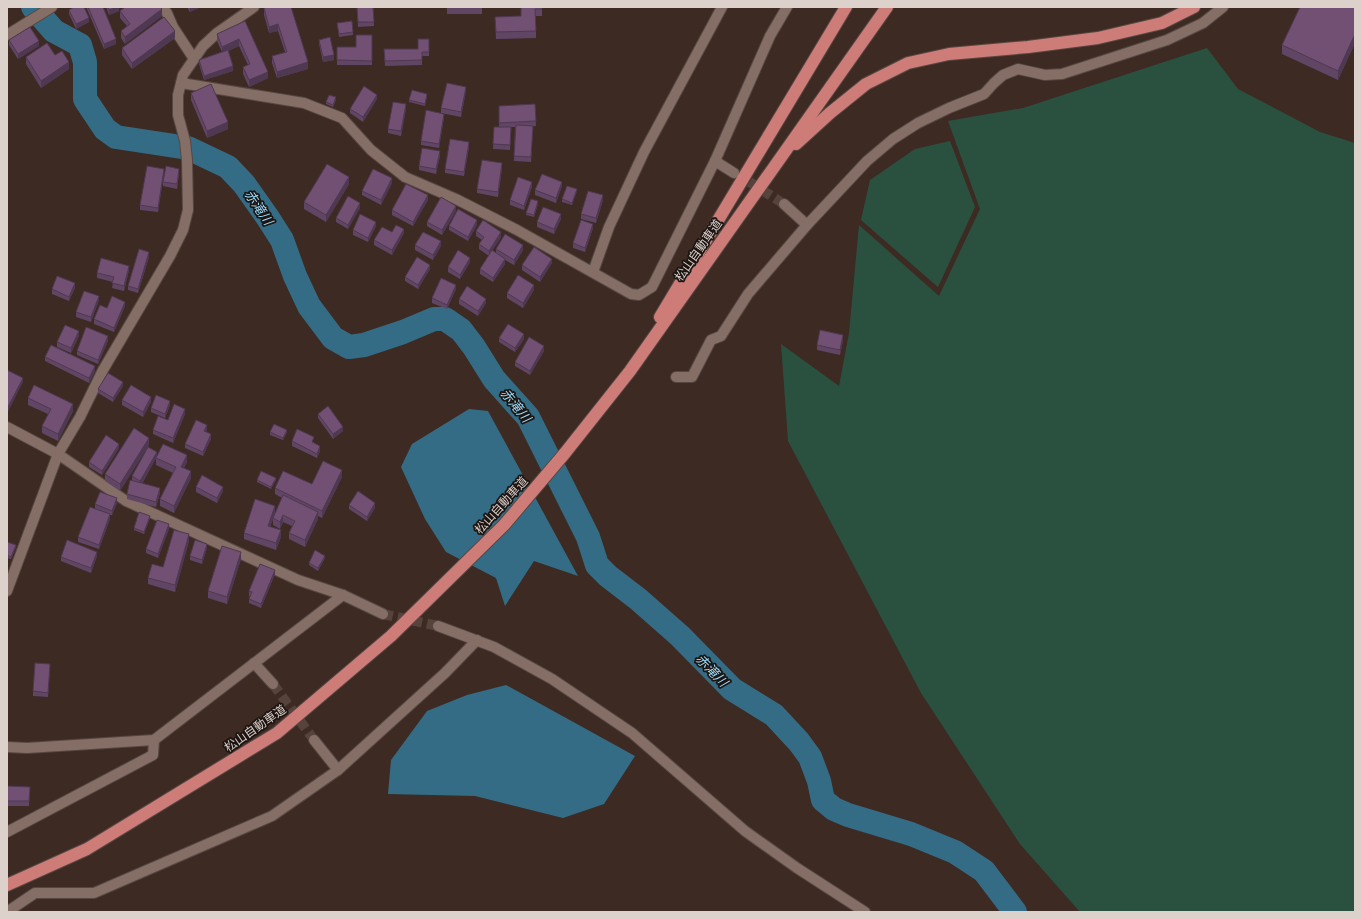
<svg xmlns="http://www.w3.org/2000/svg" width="1362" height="919" viewBox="0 0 1362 919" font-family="Montserrat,'Noto Sans JP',sans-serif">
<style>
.green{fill:#2a5140}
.water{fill:#356c85}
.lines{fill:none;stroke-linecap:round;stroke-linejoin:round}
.river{stroke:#356c85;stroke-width:24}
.minor-tunnel{stroke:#55433c;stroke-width:10;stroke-dasharray:10 5;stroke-linecap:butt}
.minor-casing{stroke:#574742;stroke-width:12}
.highway-casing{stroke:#574742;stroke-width:14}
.minor{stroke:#856e66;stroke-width:10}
.highway{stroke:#cd7c78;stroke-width:12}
.wall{fill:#614564}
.shaded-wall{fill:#4f3851}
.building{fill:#715074;stroke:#4f3851}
.labels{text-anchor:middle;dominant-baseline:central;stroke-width:3.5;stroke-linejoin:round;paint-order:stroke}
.street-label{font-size:12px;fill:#ddd1cc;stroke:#1d1512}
.water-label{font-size:13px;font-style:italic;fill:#9cdefe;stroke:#1d1512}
</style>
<rect width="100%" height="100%" fill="#3d2a23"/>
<g class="green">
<polygon points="1207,48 1238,89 1320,132 1355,143 1355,912 1080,912 1020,844 921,693 788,441 781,344 839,386 849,333 859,225 939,296 980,209 948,121 1023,108"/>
<polygon points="950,141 975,207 938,287 861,220 870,180 915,149"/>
</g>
<g class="water">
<polygon points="469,409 488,411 578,576 534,561 505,606 496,578 446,552 425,519 401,467 412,444"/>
<polygon points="506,685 635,756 604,804 563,818 475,796 388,794 391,760 427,711 467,695"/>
</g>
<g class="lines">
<polyline class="river" points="33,7 54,31 80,45 85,62 85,99 105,129 116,137 188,148 228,167 244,184 268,218 282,240 295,276 309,306 333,338 349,347 364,345 403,332 434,319 445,319 461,330 474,347 494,379 528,417 588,537 597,565 608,576 638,599 680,636 732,689 774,715 799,742 810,757 819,781 823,800 834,809 848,815 911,834 955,852 984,871 1015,912"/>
<g class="minor-tunnel">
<polyline points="737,174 784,204"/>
<polyline points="383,614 438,626"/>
<polyline points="273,684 314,740"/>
</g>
<defs>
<g id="minor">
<polyline points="162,7 167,13 173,27 194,59"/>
<polyline points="7,35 52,7"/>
<polyline points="181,83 304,103 342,118 371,150 405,177 456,199 517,230 631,294 639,295 652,287 715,161 770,36 787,7"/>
<polyline points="715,161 734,173"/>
<polyline points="784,204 807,225"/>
<polyline points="593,272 609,227 644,152 722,7"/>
<polyline points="676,377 692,377 711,340 721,336 748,294 807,225 867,161 893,139 918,123 949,108 984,94 994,83 1003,75 1018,69 1045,75 1062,74 1167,40 1203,23 1223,7"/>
<polyline points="7,427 58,454 126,501 298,580 343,595 383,614"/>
<polyline points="7,591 58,454 80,417 103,370 170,256 183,230 188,210 187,160 185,141 178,115 178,95 183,75 203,46 217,33 254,7"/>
<polyline points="438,626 494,647 552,679 632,733 745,831 797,868 865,912"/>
<polyline points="254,663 273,684"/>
<polyline points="314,740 338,770 445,673 477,640"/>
<polyline points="7,747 27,748 154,740 343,595"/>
<polyline points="7,832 153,755 154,740"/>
<polyline points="7,912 35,893 94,893 272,816 338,770"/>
</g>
<g id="highway">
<polyline points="796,144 830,113 866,84 908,63 949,54 1028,47 1098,38 1162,23 1194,7"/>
<polyline points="660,317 846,7"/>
<polyline points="7,885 87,849 277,733 391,636 504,525 565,453 630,371 887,7"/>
</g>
</defs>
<use href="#minor" class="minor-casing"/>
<use href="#highway" class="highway-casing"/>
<use href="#minor" class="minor"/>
<use href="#highway" class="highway"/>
</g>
<g class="wall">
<polygon points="86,7 103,7 116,44 104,49"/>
<polygon points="106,7 119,7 119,11 109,15"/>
<polygon points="187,7 201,7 190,12"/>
<polygon points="268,7 308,69 277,78 272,63 272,56 285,52 278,31 269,33 264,15 264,8"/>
<polygon points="357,7 373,7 374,26 358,27"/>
<rect x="447" y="7" width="35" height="7"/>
<polygon points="521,7 542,7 542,16 536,16 536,38 496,39 495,17 521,16"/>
<polygon points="1355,7 1355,43 1338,80 1282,54 1282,45"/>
<polygon points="69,10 89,22 76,29 69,14"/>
<polygon points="120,11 162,16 125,44 121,38 121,31 127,26 120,18"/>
<polygon points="245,21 268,78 249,87 243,74 243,67 248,65 239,46 228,51 233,71 204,80 199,64 199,60 222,52 217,41 217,34"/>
<polygon points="337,23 353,32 353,35 339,37"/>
<polygon points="372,35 372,65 337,65 337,47 356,47"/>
<polygon points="175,38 132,69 122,55 122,48"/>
<polygon points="429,39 429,56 422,56 422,65 385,66 384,49 418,49"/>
<polygon points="9,40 39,46 18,59 9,45"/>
<polygon points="319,40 334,60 323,62 319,44"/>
<polygon points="55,55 69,69 41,88 26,64 26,57"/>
<polygon points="466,91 461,117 441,113 441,108"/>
<polygon points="191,93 228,129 207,138 191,100"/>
<polygon points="427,96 425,106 409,102 409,100"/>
<polygon points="377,99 363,122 350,113 350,109"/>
<polygon points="336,100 333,107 326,104 326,102"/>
<polygon points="535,104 536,126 530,126 533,126 531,162 514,161 515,127 511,127 510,150 493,149 494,127 499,127 499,106"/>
<polygon points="406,109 401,136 388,133 388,129"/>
<polygon points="444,118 439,148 421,145 421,141"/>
<polygon points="469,147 464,176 445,173 445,169"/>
<polygon points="440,156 436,174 419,170 419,166"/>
<polygon points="502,168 498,197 477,193 477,189"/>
<polygon points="164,173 158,212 140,210 140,205"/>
<polygon points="179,173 177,189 163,186 163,182"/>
<polygon points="392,183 381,205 362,195 362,191"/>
<polygon points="349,184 326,222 304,209 304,202"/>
<polygon points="562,186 556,203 535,195 535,190"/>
<polygon points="532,187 524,210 510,205 510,200"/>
<polygon points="577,191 572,205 562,202 562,199"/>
<polygon points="428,200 413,226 392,215 392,210"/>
<polygon points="603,200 596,223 581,219 581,214"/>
<polygon points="538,204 534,217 526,215 526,213"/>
<polygon points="360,208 348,229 336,222 336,218"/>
<polygon points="456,211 442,235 427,226 427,222"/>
<polygon points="561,219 554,234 537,227 537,222"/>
<polygon points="477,225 468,241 449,230 449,226"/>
<polygon points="376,226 368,242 353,235 353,230"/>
<polygon points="593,228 585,252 573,248 573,243"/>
<polygon points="476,231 501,237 492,251 496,253 496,249 523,250 514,265 505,260 505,264 493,282 480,274 480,269 489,256 479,249 479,244 482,240 476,236"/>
<polygon points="392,232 404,233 392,255 374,245 374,240"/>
<polygon points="415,245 441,246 433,260 415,250"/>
<polygon points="149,257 138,293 128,290 128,286"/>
<polygon points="470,262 460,279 448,272 448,267"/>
<polygon points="552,263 540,282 522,270 522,265"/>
<polygon points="430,269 418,289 405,281 405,277"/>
<polygon points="129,270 124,291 112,288 113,282 97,278 97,273"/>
<polygon points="75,288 69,301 52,294 52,289"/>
<polygon points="456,289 447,309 432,303 432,298"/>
<polygon points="534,290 523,308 507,298 507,293"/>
<polygon points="459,299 486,303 478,316 459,304"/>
<polygon points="99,300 91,322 76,317 76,312"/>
<polygon points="125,306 114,332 94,324 94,319 107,308"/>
<polygon points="79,336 71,353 57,347 57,342"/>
<polygon points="499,338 524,339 515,352 499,342"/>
<polygon points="843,340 840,355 817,350 817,345"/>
<polygon points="108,341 98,364 77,355 77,351"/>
<polygon points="544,351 530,375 515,366 515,362"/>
<polygon points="45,357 95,371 89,383 45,361"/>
<polygon points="123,386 113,402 98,393 98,389"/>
<polygon points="28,398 73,411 58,441 42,433 42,426 48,414 28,405"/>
<polygon points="122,400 151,402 143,417 122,405"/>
<polygon points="170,405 165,418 151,412 151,408"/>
<polygon points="185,414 173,443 153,434 153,430 168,420"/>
<polygon points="318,414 343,431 333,439 318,418"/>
<polygon points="207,430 206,432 211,439 203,456 185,448 185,444"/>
<polygon points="270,432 287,432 283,440 270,435"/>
<polygon points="292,441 314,442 314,443 320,451 317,458 292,446"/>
<polygon points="149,445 120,491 105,481 105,474"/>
<polygon points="119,448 102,475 89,467 89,462"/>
<polygon points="157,456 187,462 184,468 191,478 174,513 160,506 160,499 173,473 156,465 156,458 142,484 160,493 156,507 127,499 127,494 132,481 132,476"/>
<polygon points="342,477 322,518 318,516 318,519 305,547 289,539 289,533 292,526 283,522 280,529 273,525 273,519 270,527 281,537 276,550 244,539 244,533 275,513 274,516 282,498 275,494 275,488 312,484"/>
<polygon points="257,480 276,480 271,489 257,482"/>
<polygon points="196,487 223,491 217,503 196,492"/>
<polygon points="117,503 112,515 110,515 110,519 99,549 78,542 78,537 95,509 95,504"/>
<polygon points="349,505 375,508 367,521 349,509"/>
<polygon points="150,518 144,534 134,530 134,528"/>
<polygon points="169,529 158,558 146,553 146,549"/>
<polygon points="189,541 175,592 148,584 148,578 163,567"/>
<polygon points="7,542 16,547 11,559 7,558"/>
<polygon points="207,548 202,564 190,560 190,556"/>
<polygon points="97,556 91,573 61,561 61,557"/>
<polygon points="325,558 318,571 309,565 309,563"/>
<polygon points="241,559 227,604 208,598 208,591"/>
<polygon points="275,574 261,608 249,603 249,599 250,596 249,596 249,591"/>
<polygon points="50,669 48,697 33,696 33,691"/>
<polygon points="7,786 30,787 29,806 7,806"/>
</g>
<g class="shaded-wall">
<polygon points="117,7 119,7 119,11 109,15 109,10"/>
<polygon points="191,7 201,7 190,12 190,8"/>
<polygon points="162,9 162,16 125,44 125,37"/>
<polygon points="89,18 89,22 76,29 76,24"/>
<polygon points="278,24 278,31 269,33 269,27"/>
<polygon points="175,31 175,38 132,69 132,63"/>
<polygon points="1355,34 1355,43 1338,80 1338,71"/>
<polygon points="116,39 116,44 104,49 104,44"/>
<polygon points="239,39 239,46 222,54 222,47"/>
<polygon points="39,41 39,46 18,59 18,54"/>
<polygon points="334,55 334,60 323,62 323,57"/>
<polygon points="69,62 69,69 41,88 41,81"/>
<polygon points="308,62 308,69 277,78 277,72"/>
<polygon points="233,66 233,71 204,80 204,76"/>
<polygon points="268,72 268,78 249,87 249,80"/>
<polygon points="466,87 466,91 461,117 461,112"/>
<polygon points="377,95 377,99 363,122 363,117"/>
<polygon points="406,104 406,109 401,136 401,131"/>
<polygon points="444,114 444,118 439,148 439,144"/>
<polygon points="228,122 228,129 207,138 207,131"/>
<polygon points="469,142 469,147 464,176 464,172"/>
<polygon points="440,151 440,156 436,174 436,169"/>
<polygon points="502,163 502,168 498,197 498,192"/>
<polygon points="164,169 164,173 158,212 158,208"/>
<polygon points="179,169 179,173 177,189 177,184"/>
<polygon points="349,177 349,184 326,222 326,215"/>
<polygon points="392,178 392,183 381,205 381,200"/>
<polygon points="532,182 532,187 524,210 524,206"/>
<polygon points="562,182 562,186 556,203 556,198"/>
<polygon points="577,189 577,191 572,205 572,203"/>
<polygon points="428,195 428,200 413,226 413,222"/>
<polygon points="603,195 603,200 596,223 596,218"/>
<polygon points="538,201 538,204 534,217 534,215"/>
<polygon points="360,203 360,208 348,229 348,225"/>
<polygon points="456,206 456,211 442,235 442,230"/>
<polygon points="561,214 561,219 554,234 554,229"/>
<polygon points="477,220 477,225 468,241 468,237"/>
<polygon points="376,222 376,226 368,242 368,238"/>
<polygon points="593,224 593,228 585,252 585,248"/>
<polygon points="404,229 404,233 392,255 392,250"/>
<polygon points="501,232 501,237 489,256 489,251"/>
<polygon points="441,241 441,246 433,260 433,255"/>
<polygon points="523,245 523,250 514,265 514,260"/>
<polygon points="149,252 149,257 138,293 138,289"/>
<polygon points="470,258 470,262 460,279 460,275"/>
<polygon points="505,259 505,264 493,282 493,278"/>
<polygon points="552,259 552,263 540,282 540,277"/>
<polygon points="430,265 430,269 418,289 418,285"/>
<polygon points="129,266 129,270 124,291 124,286"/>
<polygon points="75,283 75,288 69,301 69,297"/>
<polygon points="456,285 456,289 447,309 447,305"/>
<polygon points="534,285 534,290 523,308 523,303"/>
<polygon points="99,296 99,300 91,322 91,317"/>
<polygon points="486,299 486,303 478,316 478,311"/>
<polygon points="125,302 125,306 114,332 114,328"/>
<polygon points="79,331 79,336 71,353 71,348"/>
<polygon points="524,334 524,339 515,352 515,348"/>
<polygon points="843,335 843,340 840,355 840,350"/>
<polygon points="108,336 108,341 98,364 98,360"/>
<polygon points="544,346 544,351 530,375 530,371"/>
<polygon points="95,366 95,371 89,383 89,378"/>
<polygon points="23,378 23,382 8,412 8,407"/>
<polygon points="123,382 123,386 113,402 113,398"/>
<polygon points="151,397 151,402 143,417 143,412"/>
<polygon points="170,401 170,405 165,418 165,414"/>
<polygon points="73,404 73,411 58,441 58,434"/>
<polygon points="185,409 185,414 173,443 173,438"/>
<polygon points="207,425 207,430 204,436 204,431"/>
<polygon points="343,427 343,431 333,439 333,434"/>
<polygon points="287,430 287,432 283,440 283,438"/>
<polygon points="211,434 211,439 203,456 203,452"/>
<polygon points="149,438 149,445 120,491 120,484"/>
<polygon points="119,444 119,448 102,475 102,471"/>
<polygon points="320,446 320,451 317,458 317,454"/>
<polygon points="157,452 157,457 140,486 140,481"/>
<polygon points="187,455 187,462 181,473 181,467"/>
<polygon points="342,470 342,477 322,518 322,511"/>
<polygon points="191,471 191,478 174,513 174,506"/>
<polygon points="276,478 276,480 271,489 271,487"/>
<polygon points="223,487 223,491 217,503 217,498"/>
<polygon points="160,488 160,493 156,507 156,502"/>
<polygon points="117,498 117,503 112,515 112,511"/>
<polygon points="375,503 375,508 367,521 367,517"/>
<polygon points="275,506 275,513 268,533 268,526"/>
<polygon points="318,512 318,519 305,547 305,540"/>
<polygon points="110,514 110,519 99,549 99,545"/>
<polygon points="283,515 283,522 280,529 280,522"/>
<polygon points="150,516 150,518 144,534 144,532"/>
<polygon points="169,524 169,529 158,558 158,554"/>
<polygon points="281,530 281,537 276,550 276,543"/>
<polygon points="189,534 189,541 175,592 175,585"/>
<polygon points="207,544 207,548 202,564 202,560"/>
<polygon points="16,545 16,547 11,559 11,557"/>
<polygon points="97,552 97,556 91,573 91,568"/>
<polygon points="241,552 241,559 227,604 227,597"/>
<polygon points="325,556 325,558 318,571 318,568"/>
<polygon points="275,570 275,574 261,608 261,604"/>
</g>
<g class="building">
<polygon points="74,7 84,7 89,18 76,24 69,10"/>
<polygon points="88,7 103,7 116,39 104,44"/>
<polygon points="108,7 117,7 109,10"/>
<polygon points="125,7 160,7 162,9 125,37 121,31 130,24 120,11"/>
<polygon points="268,7 291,7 308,62 277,72 272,56 287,52 278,24 269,27 264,8"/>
<polygon points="357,7 373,7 374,22 358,22"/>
<polygon points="521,7 542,7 542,9 535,9 536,31 496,32 495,17 521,16"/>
<polygon points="1300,7 1355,7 1355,34 1338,71 1282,45"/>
<polygon points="164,17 175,31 132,63 122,48"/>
<polygon points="245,21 268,72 249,80 243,67 250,64 239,39 222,47 217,34"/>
<polygon points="352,21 353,32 339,34 337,23"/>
<polygon points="30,27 39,41 18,54 9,40"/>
<polygon points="356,35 372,35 372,61 337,60 337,47 356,47"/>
<polygon points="330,37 334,55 323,57 319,40"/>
<polygon points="418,39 429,39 429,52 422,52 422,60 385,61 384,49 418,49"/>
<polygon points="47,43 55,55 62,51 69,62 41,81 26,57"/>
<polygon points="228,50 233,66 204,76 199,60"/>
<polygon points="447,83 466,87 461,112 441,108"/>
<polygon points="211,84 228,122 207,131 191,93"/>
<polygon points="364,86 377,95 363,117 350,109"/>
<polygon points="412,90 427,94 425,104 409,100"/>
<polygon points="329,95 336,97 333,105 326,102"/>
<polygon points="393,102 406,104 401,131 388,129"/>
<polygon points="535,104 536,121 499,123 499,106"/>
<polygon points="426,110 444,114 439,144 421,141"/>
<polygon points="516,125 533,126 531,157 514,156"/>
<polygon points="494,127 511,127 510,145 493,144"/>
<polygon points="450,139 469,142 464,172 445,169"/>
<polygon points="422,148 440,151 436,169 419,166"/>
<polygon points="482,160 502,163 498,192 477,189"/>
<polygon points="327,164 349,177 326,215 304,202"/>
<polygon points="147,166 164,169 158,208 140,205"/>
<polygon points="166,166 179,169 177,184 163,182"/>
<polygon points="373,169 392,178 381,200 362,191"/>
<polygon points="542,174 562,182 556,198 535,190"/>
<polygon points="518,177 532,182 524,206 510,200"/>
<polygon points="406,184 428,195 413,222 392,210"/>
<polygon points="567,186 577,189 572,203 562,199"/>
<polygon points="588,191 603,195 596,218 581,214"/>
<polygon points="348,196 360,203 348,225 336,218"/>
<polygon points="441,197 456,206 442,230 427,222"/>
<polygon points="531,199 538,201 534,215 526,213"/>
<polygon points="543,207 561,214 554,229 537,222"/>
<polygon points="458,209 477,220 468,237 449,226"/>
<polygon points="360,214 376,222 368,238 353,230"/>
<polygon points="483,220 501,232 489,251 479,244 484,237 476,231"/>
<polygon points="581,220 593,224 585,248 573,243"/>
<polygon points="396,225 404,229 392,250 374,240 382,227 392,232"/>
<polygon points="423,232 441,241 433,255 415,245"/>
<polygon points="505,234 523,245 514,260 496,249"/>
<polygon points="534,247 552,259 540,277 522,265"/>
<polygon points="139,249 149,252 138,289 128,286"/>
<polygon points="458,250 470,258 460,275 448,267"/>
<polygon points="492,250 505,259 493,278 480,269"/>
<polygon points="417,257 430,265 418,285 405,277"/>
<polygon points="101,258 129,266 124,286 112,283 114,277 97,273"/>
<polygon points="518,275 534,285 523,303 507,293"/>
<polygon points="57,276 75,283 69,297 52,289"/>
<polygon points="441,278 456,285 447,305 432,298"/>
<polygon points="467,286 486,299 478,311 459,299"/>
<polygon points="84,291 99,296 91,317 76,312"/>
<polygon points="112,296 125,302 114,328 94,319 100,305 107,308"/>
<polygon points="508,324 524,334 515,348 499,338"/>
<polygon points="65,325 79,331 71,348 57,342"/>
<polygon points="86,327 108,336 98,360 77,351"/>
<polygon points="820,330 843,335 840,350 817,345"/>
<polygon points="529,337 544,346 530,371 515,362"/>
<polygon points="51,345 95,366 89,378 45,357"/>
<polygon points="7,370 23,378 8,407 7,407"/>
<polygon points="108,373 123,382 113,398 98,389"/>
<polygon points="34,385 73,404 58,434 42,426 51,409 28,398"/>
<polygon points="131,385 151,397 143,412 122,400"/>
<polygon points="156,395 170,401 165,414 151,408"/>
<polygon points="174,404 185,409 173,438 153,430 158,416 168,420"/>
<polygon points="328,406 343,427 333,434 318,414"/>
<polygon points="196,420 207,425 204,431 211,434 203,452 185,444"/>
<polygon points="274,424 287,430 283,438 270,432"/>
<polygon points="134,428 149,438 120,484 105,474"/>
<polygon points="297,429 314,437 312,442 320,446 317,454 292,441"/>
<polygon points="106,435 119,444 102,471 89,462"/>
<polygon points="163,444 187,455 181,467 191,471 174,506 160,499 176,467 156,458"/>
<polygon points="148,447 157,452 140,481 132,476"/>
<polygon points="323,461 342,470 322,511 275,488 283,471 312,484"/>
<polygon points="261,471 276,478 271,487 257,480"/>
<polygon points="202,475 223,487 217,498 196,487"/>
<polygon points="130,480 160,488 156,502 127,494"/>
<polygon points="358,491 375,503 367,517 349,505"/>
<polygon points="100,492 117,498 112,511 95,504"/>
<polygon points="283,495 318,512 305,540 289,533 295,521 283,515 280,522 273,518"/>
<polygon points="255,499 275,506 268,526 281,530 276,543 244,533"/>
<polygon points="90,507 110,514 99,545 78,537"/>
<polygon points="139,512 150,516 144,532 134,528"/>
<polygon points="157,520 169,524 158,554 146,549"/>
<polygon points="174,530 189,534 175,585 148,578 152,564 163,567"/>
<polygon points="67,540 97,552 91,568 61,557"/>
<polygon points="195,540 207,544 202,560 190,556"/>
<polygon points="7,542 16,545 11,557 7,555"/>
<polygon points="222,546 241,552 227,597 208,591"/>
<polygon points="315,550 325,556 318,568 309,563"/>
<polygon points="260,564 275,570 261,604 249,599 252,592 249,591"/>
<polygon points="35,663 50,664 48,693 33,691"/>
<polygon points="7,786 30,787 29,801 7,801"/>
</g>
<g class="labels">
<g class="street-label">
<text transform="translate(698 250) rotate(-55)">松山自動車道</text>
<text transform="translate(501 505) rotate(-48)">松山自動車道</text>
<text transform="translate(255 728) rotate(-35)">松山自動車道</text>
</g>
<g class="water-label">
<text transform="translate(259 207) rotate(56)">赤滝川</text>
<text transform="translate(516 405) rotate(51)">赤滝川</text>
<text transform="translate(712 670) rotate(46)">赤滝川</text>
</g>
</g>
<rect width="1362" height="919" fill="none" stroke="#ddd1cc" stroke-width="16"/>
</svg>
